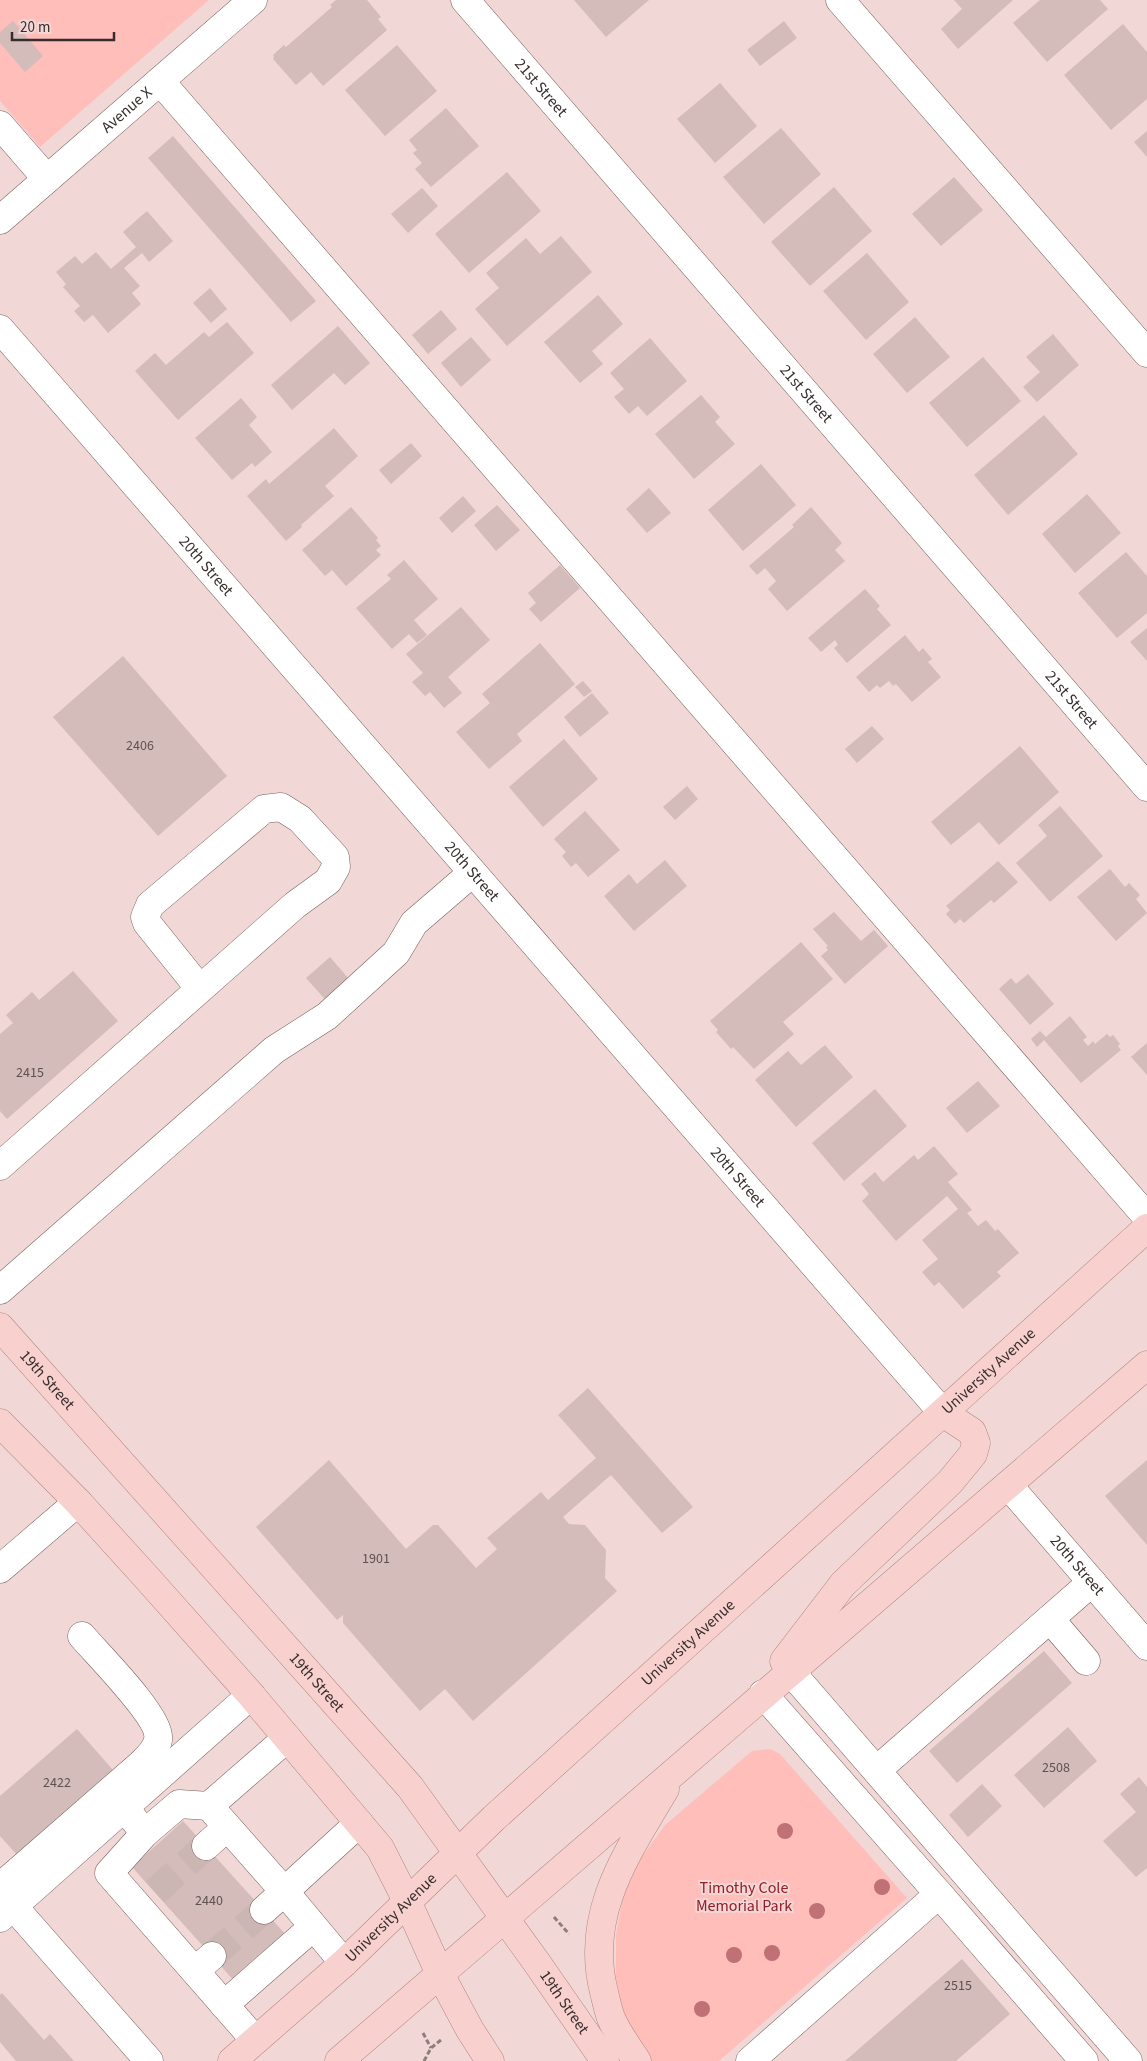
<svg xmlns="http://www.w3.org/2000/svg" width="1147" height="2061" viewBox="0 0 1147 2061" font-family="'Source Sans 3',sans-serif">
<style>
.green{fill:#ffbeba}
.building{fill:#d4bcba}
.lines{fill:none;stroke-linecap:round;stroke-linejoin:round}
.minor-tunnel{stroke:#ccb6b4;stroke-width:28;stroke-dasharray:28 14;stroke-linecap:butt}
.minor-casing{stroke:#76615f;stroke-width:29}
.major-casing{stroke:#b28481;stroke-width:29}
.path{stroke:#8d7d7b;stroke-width:3;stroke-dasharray:5 2.5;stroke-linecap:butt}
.minor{stroke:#fff;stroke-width:28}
.major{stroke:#f8d1cf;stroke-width:28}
.tree{fill:#bf7175}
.labels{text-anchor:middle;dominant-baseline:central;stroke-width:4;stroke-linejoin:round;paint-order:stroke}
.number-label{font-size:14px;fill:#5e5150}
.street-label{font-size:16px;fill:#362d2c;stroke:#f1d8d6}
.park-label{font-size:16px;fill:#961c26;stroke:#f1d8d6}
</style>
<rect width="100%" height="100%" fill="#f1d8d6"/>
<g class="green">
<polygon points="0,0 209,0 40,147 0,101"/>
<polygon points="770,1749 780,1754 907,1898 719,2061 646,2061 625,2019 616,1978 616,1935 624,1892 641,1858 665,1825 752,1751"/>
</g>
<g class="building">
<polygon points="336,0 367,0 381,17 378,19 387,30 323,86 311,72 296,85 273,59 274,57 273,55 284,45 286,47 332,7 330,5"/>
<polygon points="574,0 649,0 606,37"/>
<polygon points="954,0 1013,0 958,49 941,29 962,9"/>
<polygon points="1040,0 1100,0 1108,9 1047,62 1013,23"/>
<polygon points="13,21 43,56 25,72 0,43 0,32"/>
<polygon points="784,21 797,38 760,66 747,50"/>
<polygon points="1123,24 1147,52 1147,99 1111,130 1064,75"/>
<polygon points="397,45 437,91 385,136 345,90"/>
<polygon points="720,83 757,126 715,163 677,119"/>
<polygon points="446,108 479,146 431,187 415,169 422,163 413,153 417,150 409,140"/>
<polygon points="781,128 821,174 764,224 723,177"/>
<polygon points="1147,131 1147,157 1134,142"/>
<polygon points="173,136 316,301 291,322 148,158"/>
<polygon points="507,172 541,211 469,273 435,234"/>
<polygon points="954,177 983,210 941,246 912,214"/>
<polygon points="834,187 872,231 810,286 771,242"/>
<polygon points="422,188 438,206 408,233 391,214"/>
<polygon points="147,211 173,241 149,262 142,253 124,268 140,286 132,293 141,304 108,333 93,315 84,322 74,311 80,306 63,287 66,284 56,272 75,256 82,264 96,252 111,269 136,247 123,232"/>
<polygon points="561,236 592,272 507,346 475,309 499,288 486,273 526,238 540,254"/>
<polygon points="867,253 909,302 866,340 823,291"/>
<polygon points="210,288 227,309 211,323 193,303"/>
<polygon points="598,295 623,324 592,351 603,364 580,383 544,342"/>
<polygon points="441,310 457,329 428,354 412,335"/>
<polygon points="915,317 950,357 907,393 873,354"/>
<polygon points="227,322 254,353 178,420 135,371 155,353 166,365 204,332 209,337"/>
<polygon points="338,326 370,363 345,385 334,373 292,410 271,385"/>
<polygon points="1053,334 1079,365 1037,402 1023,387 1040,372 1026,357"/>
<polygon points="471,337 491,360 461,387 441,363"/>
<polygon points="650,338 687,381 647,416 638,406 629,414 614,397 624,389 610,373"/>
<polygon points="983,357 1021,401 967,447 929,403"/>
<polygon points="701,395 720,417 715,422 735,444 694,479 655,434"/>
<polygon points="241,398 257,417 249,425 272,452 255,467 252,463 232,480 195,438"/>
<polygon points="1044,415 1078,454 1008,515 974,475"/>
<polygon points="334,428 358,456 325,486 334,496 301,525 302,527 286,541 247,496 266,479 269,484"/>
<polygon points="411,443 422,456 391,484 379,470"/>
<polygon points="761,464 796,505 743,551 708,510"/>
<polygon points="649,488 671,513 647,533 626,509"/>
<polygon points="1087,494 1121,533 1075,573 1042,534"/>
<polygon points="463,496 476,511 452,533 439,518"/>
<polygon points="497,505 520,530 496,551 474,525"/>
<polygon points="351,507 378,538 376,540 381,546 376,550 381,555 346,586 332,570 325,576 302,550"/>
<polygon points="811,507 842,543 835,550 845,561 787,611 768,589 776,581 765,568 757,575 749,566 794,527 792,525"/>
<polygon points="1126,552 1147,576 1147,613 1117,638 1078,593"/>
<polygon points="404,560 438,599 414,620 427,635 417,643 409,634 392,649 356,608 391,579 387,575"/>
<polygon points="560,565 580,588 541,622 529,609 536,603 528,593"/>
<polygon points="865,589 880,606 877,609 891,625 847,663 834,648 838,645 835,640 821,652 808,638"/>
<polygon points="461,607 490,640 448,677 462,693 444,708 430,692 425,696 412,682 423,673 406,654"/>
<polygon points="1147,628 1147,661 1130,642"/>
<polygon points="905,635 919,652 923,648 932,659 928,662 941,677 912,702 896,684 893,686 889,681 880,688 877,685 869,692 856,677"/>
<polygon points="540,643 575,684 517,734 522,741 489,769 456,732 490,703 482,694"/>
<polygon points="123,656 227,776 158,836 53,717"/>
<polygon points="583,681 592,691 584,697 575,687"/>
<polygon points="592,693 609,713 580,737 564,717"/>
<polygon points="872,726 884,739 857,763 845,749"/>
<polygon points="564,739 598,779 543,827 509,787"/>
<polygon points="1020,746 1059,792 999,845 979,822 951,845 931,822"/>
<polygon points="687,786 698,799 675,820 663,807"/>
<polygon points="1060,806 1103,856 1050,902 1016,863 1047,836 1038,825"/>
<polygon points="585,811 620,850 588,877 576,863 571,867 562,856 566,852 554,839"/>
<polygon points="665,860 687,886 634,931 604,896 629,874 637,884"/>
<polygon points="998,861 1018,882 994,903 991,900 964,923 960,919 955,924 946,914 950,910 946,906"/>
<polygon points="1110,869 1125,887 1129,883 1140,895 1136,899 1147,913 1116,941 1077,897"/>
<polygon points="834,912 861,941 874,930 888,946 845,984 821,956 828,950 826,947 828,946 813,929"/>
<polygon points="801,942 833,979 783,1022 794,1034 754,1069 733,1047 731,1049 716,1032 718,1030 710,1021"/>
<polygon points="330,957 354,985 331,1006 306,978"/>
<polygon points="73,971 118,1021 7,1119 0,1111 0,1034 13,1023 6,1015 32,992 39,1000"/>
<polygon points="1028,974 1054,1004 1030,1025 999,989 1011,978 1016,984"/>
<polygon points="1070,1016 1087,1037 1083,1040 1088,1046 1093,1041 1095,1044 1107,1034 1110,1037 1113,1035 1120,1044 1118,1046 1121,1050 1081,1083 1044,1040 1037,1047 1031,1039 1040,1031 1046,1037"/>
<polygon points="1147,1043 1147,1075 1131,1057"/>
<polygon points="825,1045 853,1077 796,1127 755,1080 788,1051 801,1065"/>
<polygon points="978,1081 1000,1106 967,1133 946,1108"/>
<polygon points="875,1089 907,1126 844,1181 812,1143"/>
<polygon points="934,1146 958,1174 948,1182 972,1210 967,1213 978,1226 986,1220 995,1231 998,1229 1019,1253 997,1272 1001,1276 963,1309 939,1282 934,1286 922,1272 938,1259 922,1240 958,1209 947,1196 896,1241 862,1201 869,1194 861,1184 875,1172 883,1182 914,1155 918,1160"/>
<polygon points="588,1388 693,1507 662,1533 611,1475 563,1517 569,1524 585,1525 606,1550 605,1578 617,1591 473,1721 445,1689 420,1711 343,1623 343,1615 337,1620 256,1527 329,1460 406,1549 433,1525 438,1525 476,1568 497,1549 487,1538 541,1492 548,1500 596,1458 558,1415"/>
<polygon points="1147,1460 1147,1545 1105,1496"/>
<polygon points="1044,1651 1072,1683 957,1783 929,1751"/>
<polygon points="1068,1727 1097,1761 1044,1808 1014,1775"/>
<polygon points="77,1729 113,1770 68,1809 74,1816 18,1856 0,1836 0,1796"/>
<polygon points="1139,1777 1147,1787 1147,1868 1136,1877 1103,1841 1136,1812 1120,1794"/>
<polygon points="982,1784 1002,1806 968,1837 949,1815"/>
<polygon points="183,1821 288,1937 236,1983 132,1867"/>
<polygon points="962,1959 1010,2014 956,2061 845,2061"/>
<polygon points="2,1993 44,2040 50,2034 74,2061 16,2061 0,2042 0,1995"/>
</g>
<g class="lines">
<g class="minor-tunnel">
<polyline points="155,1892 206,1846"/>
<polyline points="212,1956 264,1910"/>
</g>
<defs>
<g id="minor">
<path id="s1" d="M465,0L1147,787"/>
<polyline points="840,0 1147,353"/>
<polyline points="160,81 1147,1217"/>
<polyline points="0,125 47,179"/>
<path id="s2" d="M0,220L253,0"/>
<path id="s3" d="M0,329L943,1413"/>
<polyline points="0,1166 295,905 328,881 336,867 335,857 300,819 281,807 264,809 150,905 145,917 147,923 200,989"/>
<polyline points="0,1290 274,1050 327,1016 396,953 414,923 472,873"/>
<path id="s4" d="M1008,1485L1147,1646"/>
<polyline points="0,1569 78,1502"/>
<polyline points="1050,1619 1086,1661"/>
<polyline points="790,1671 1128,2061"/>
<polyline points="287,1738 209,1806 284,1891 344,1963"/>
<polyline points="877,1770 1092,1582"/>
<polyline points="112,1793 145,1833 109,1873 255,2040"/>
<polyline points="145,1833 179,1804 209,1806"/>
<polyline points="206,1846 227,1827"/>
<path d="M0,1887L140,1765C147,1758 156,1751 158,1740C162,1718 98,1655 82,1636"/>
<polyline points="939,1894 1084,2061"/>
<polyline points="13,1906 149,2061"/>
<polyline points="264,1910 359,1823"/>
<polyline points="0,1918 251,1695"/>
<polyline points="195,1971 212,1956"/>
<polyline points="224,2005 313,1927"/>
<polyline points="750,2061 939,1894 763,1694"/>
</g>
<g id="major">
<path id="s5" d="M0,1327L410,1787L537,1963L605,2061"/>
<polyline points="0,1423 78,1502 147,1578 251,1695 380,1848 407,1901 440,1974 470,2030 490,2061"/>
<polyline points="784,1661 843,1584 950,1482 973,1454 976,1443 972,1432 943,1413"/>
<path id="s6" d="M232,2061L344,1963L494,1818L1147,1228"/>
<polyline points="339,2061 1147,1365"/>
<path d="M637,2061C628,2047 617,2033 611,2018C608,2010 606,2000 604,1992C584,1913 627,1854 665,1789"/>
</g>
</defs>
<use href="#minor" class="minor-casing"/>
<use href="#major" class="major-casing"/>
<g class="path">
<polyline points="554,1917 569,1934"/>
<polyline points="423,2033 431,2048"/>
<polyline points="424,2061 431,2048 441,2040"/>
</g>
<use href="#minor" class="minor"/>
<use href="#major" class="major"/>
</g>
<g class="tree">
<circle cx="785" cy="1831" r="8"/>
<circle cx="882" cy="1887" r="8"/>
<circle cx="817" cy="1911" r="8"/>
<circle cx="772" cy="1953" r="8"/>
<circle cx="734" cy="1955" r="8"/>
<circle cx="702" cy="2009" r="8"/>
</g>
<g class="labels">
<g class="number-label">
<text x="140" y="746">2406</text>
<text x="30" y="1073">2415</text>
<text x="376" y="1559">1901</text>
<text x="1056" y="1768">2508</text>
<text x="57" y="1783">2422</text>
<text x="209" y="1901">2440</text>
<text x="958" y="1986">2515</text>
</g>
<g class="street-label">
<text stroke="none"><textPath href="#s1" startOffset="116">21st Street</textPath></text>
<text stroke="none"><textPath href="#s2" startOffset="168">Avenue X</textPath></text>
<text stroke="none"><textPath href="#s1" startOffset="521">21st Street</textPath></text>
<text stroke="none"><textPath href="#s3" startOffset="314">20th Street</textPath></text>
<text stroke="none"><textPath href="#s1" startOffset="926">21st Street</textPath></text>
<text stroke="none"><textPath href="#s3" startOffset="719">20th Street</textPath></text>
<text stroke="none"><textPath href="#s3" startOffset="1124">20th Street</textPath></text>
<text stroke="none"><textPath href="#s6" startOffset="1024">University Avenue</textPath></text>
<text stroke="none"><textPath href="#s5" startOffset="71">19th Street</textPath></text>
<text stroke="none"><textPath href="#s4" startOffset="106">20th Street</textPath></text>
<text stroke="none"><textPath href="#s6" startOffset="619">University Avenue</textPath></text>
<text stroke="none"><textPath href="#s5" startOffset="476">19th Street</textPath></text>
<text stroke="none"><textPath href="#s6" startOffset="214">University Avenue</textPath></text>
<text stroke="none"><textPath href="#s5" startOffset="881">19th Street</textPath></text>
</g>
<g class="park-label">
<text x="744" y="1888">Timothy Cole<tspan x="744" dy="18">Memorial Park</tspan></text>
</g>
</g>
<path d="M12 32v8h102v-8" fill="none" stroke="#362d2c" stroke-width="2.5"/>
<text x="20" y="32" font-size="15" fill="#362d2c" stroke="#f1d8d6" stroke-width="4" paint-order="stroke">20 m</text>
</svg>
